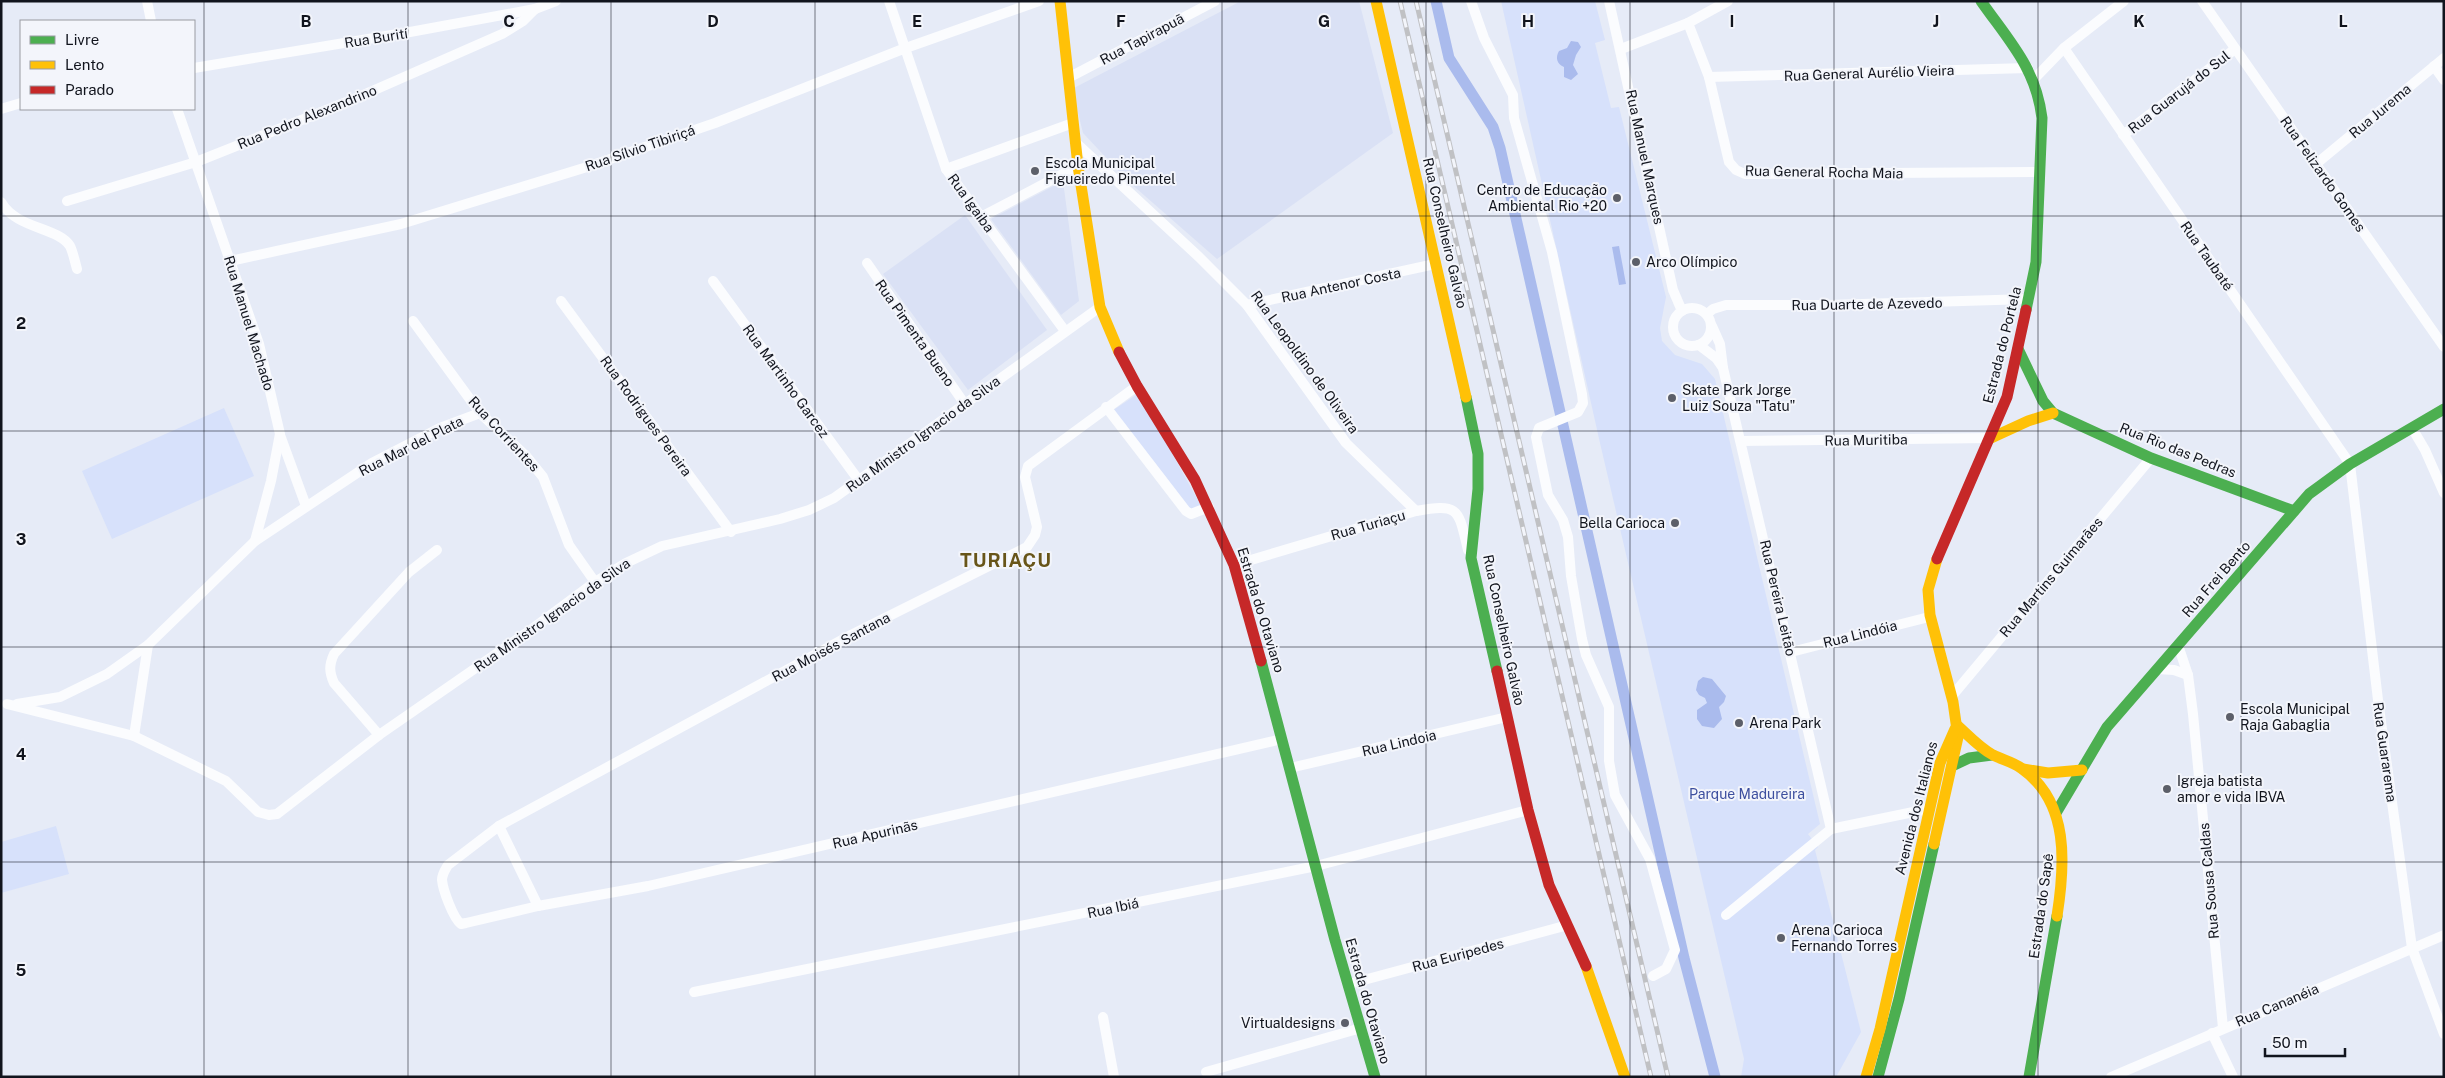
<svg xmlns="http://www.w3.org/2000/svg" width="2445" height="1078" viewBox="0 0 2445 1078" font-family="'Public Sans',sans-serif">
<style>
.built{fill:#dae1f5}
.green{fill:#d7e1fb}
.water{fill:#aabbed}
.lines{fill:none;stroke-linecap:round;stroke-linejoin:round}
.canal{stroke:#aabbed;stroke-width:11}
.street{stroke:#fbfcfe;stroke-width:10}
.fast{stroke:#4caf50;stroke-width:11}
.slow{stroke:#ffc107;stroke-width:11}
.jam{stroke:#c62828;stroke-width:11}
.rail-casing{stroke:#c0c1c4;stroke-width:5}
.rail{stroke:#f3f5fb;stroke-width:3;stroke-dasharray:9;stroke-linecap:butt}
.grid{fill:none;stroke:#11141d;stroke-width:1;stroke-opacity:0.55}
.poi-dot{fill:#5c5f69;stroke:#f3f5fb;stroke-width:2}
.labels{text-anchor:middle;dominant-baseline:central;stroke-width:4;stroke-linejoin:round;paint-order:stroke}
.street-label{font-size:14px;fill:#11141d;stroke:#f3f5fb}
.poi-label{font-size:14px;fill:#11141d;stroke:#f3f5fb;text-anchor:start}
.park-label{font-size:14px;fill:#3d4f9f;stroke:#f3f5fb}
.district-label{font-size:19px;font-weight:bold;letter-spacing:1px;fill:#685519;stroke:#f3f5fb}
.grid-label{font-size:16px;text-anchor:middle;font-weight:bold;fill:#11141d;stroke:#f3f5fb;stroke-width:4;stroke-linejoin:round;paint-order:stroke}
</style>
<rect width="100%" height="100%" fill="#e6ebf7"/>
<g class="built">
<polygon points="1241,1 1359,1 1393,133 1217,259 1129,182 1083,133 1072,89"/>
<polygon points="1063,181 1079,301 1061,315 991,219"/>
<polygon points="965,215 1047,330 968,390 883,274"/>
</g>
<g class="green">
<polygon points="1501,1 1595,1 1605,40 1595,43 1611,108 1619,107 1666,297 1660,328 1662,341 1675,355 1702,364 1715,379 1820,824 1808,834 1818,847 1815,850 1861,1032 1836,1077 1741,1077 1744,1059 1600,443"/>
<polygon points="1139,393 1201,506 1189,512 1112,411"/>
<polygon points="224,408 254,476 112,539 82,471"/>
<polygon points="56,826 69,874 1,893 1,842"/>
</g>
<g class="water">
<path d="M1571,41L1578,42L1581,47L1576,55L1573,65L1578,74L1571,80L1564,77V67C1557,64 1555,58 1559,51L1567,48Z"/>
<polygon points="1619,246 1626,284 1619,285 1612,247"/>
<polygon points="1703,677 1712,679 1726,696 1724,702 1719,707 1722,719 1714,728 1702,726 1697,719 1697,710 1707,703 1705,698 1699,695 1696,690 1698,681"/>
</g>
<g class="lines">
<polyline class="canal" points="1436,1 1449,58 1493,127 1500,148 1684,958 1715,1077"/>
<g class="street">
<polyline points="147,1 151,21"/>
<polyline points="889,1 946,169 1065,331"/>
<polyline points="1471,1 1484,38 1513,95 1514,118 1552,252 1582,394 1583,403 1578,412 1539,428 1536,437 1548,495 1563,520 1568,537 1571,576 1582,639 1586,655 1609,707 1609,761 1615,795 1650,859 1675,950 1666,969 1653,976"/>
<polyline points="1609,1 1673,290 1682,311"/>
<polyline points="2202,1 2444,347"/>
<polyline points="1688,23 1709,77 1729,162 1736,170 1745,174 2039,172"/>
<polyline points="2064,48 2350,464 2378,700 2412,948 2444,1034"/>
<polyline points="1621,49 1688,23 1728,1"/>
<polyline points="2434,66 2444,80"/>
<polyline points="194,68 410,32 535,9 556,1"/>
<polyline points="1709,77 2028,68"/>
<polyline points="1068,78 1215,1"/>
<polyline points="2034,79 2064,48 2124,1"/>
<polyline points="1,109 21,103"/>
<polyline points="177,109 259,344 280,434 271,481 255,541"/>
<polyline points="2123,135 2235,49"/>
<polyline points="1075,142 1199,257 1247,305 1346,443 1416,511"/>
<polyline points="2316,164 2444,58"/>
<polyline points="946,169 1073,123"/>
<polyline points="67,201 196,162 354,99 502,34 523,21 535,9"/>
<path d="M1,202C16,229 58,227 70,246C73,252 75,262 77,269"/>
<polyline points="981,217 1078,166"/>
<polyline points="230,261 401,224 587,167 715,123 903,49 1039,1"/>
<polyline points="867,263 964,403"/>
<polyline points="713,281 860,482"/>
<polyline points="561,301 731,532"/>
<polyline points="1247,305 1435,264"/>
<circle cx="1692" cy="327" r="19"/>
<polyline points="1707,314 1713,309 1726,305 1829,305 2029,299"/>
<polyline points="413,321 480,413 526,456 543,477 569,545 595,582"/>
<polyline points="1712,326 1720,344 1723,368 1831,829"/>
<polyline points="1699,345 1716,358 1723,368"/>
<path d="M1137,386L1028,466L1025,477L1037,527L1035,535L1027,547L853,634L499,826L448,865C445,870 442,874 442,880C443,890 453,918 461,924L466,923L538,906L648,886L1282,739"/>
<polyline points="1106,407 1186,511 1191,514 1209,507"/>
<polyline points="2412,428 2425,450 2444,493"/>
<polyline points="280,435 306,506"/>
<polyline points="1741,441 1991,438"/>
<path d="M1234,565L1416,511C1460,503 1458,509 1468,550"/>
<polyline points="2178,645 2188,675 2193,714 2223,1028"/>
<polyline points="1791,652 1929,617"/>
<polyline points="2157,669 2174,670 2188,675"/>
<polyline points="1952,696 2151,458"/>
<polyline points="7,704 134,736 226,781 258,812 269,815 277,814 379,735 532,629 595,582 626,563 662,546 780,519 809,510 834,498 1100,307"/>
<polyline points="17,704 60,697 107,674 148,645 255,541 372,463 440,428 480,413"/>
<path d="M379,735L334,683C329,672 329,665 334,654L409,572L437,550"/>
<polyline points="134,736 148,645"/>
<polyline points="1290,768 1507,717"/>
<polyline points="499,826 538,906"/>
<polyline points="1726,915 1831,829 1928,809"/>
<polyline points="1349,984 1568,925"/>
<polyline points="694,992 1316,866 1528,810"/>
<polyline points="1103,1017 1114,1077"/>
<polyline points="2212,1033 2233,1077"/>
<polyline points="1206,1072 1361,1028"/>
<polyline points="2111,1077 2444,935"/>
</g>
<g class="fast">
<path d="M1981,1C2009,41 2036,68 2042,118L2036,262L2026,310"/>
<polyline points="2018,349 2043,401 2053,413 2151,458 2294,511"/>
<polyline points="1466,397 1478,454 1478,489 1471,558 1497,671"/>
<polyline points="1261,661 1335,940 1375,1077"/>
<polyline points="1952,766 1969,758 1992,755"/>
<polyline points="2056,813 2107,727 2309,494 2350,464 2444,409"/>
<polyline points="1878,1077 1899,999 1934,844"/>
<polyline points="2029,1077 2057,916"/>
</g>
<g class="slow">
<polyline points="1060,1 1078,166 1100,307 1119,352"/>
<polyline points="1376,1 1466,397"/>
<polyline points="1991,438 2028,421 2053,413"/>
<path d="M1958,726C1969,736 1980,748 1993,755C2003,760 2013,762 2021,768C2070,802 2065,865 2057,916"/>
<polyline points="2023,769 2048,773 2082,770"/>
<polyline points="1934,844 1958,737 1953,702 1930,615 1928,590 1937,559"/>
<polyline points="1586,966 1625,1077"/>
<polyline points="1866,1077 1880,1029 1940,763 1955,729"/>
</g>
<g class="jam">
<polyline points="1119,352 1137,386 1195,480 1234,565 1261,661"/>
<polyline points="1937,559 2007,397 2026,310"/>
<polyline points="1497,671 1528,810 1549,885 1586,966"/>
</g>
<defs>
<g id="rail">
<polyline points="1400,1 1651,1077"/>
<polyline points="1416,1 1668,1077"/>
</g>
</defs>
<use href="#rail" class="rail-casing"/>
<use href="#rail" class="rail"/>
</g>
<path class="grid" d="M204,1V1077M408,1V1077M611,1V1077M815,1V1077M1019,1V1077M1222,1V1077M1426,1V1077M1630,1V1077M1834,1V1077M2038,1V1077M2241,1V1077M1,216H2444M1,431H2444M1,647H2444M1,862H2444"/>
<g class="poi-dot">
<circle cx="1035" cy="171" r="5"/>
<circle cx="1617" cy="198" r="5"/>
<circle cx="1636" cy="262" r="5"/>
<circle cx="1672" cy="398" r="5"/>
<circle cx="1675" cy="523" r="5"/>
<circle cx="2230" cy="717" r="5"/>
<circle cx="1739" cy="723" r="5"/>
<circle cx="2167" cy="789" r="5"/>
<circle cx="1781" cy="938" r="5"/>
<circle cx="1345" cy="1023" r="5"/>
</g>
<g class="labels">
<g class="street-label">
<text transform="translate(376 38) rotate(-9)">Rua Burití</text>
<text transform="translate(1142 39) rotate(-28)">Rua Tapirapuã</text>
<text transform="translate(1869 73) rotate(-2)">Rua General Aurélio Vieira</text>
<text transform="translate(2179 92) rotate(-38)">Rua Guarujá do Sul</text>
<text transform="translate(2380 111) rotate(-40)">Rua Jurema</text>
<text transform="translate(307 117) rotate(-22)">Rua Pedro Alexandrino</text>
<text transform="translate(640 148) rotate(-19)">Rua Sílvio Tibiriçá</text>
<text transform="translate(1645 157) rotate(78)">Rua Manuel Marques</text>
<text transform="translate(1824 172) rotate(1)">Rua General Rocha Maia</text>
<text transform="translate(2323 174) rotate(55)">Rua Felizardo Gomes</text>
<text transform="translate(971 203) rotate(54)">Rua Igaiba</text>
<text transform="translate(1445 233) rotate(77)">Rua Conselheiro Galvão</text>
<text transform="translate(2207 256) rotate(55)">Rua Taubaté</text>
<text transform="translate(1341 285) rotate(-12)">Rua Antenor Costa</text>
<text transform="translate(1867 304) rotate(-1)">Rua Duarte de Azevedo</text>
<text transform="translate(249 323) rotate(73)">Rua Manuel Machado</text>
<text transform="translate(915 333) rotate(55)">Rua Pimenta Bueno</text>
<text transform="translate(2002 345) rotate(-76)">Estrada do Portela</text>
<text transform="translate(1305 362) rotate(54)">Rua Leopoldino de Oliveira</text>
<text transform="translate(786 381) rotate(54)">Rua Martinho Garcez</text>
<text transform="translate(646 416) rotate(54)">Rua Rodrigues Pereira</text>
<text transform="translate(504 434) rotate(47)">Rua Corrientes</text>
<text transform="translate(923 434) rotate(-36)">Rua Ministro Ignacio da Silva</text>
<text transform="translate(1866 440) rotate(-1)">Rua Muritiba</text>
<text transform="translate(411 446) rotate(-27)">Rua Mar del Plata</text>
<text transform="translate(2178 450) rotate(22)">Rua Rio das Pedras</text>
<text transform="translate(1368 525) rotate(-16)">Rua Turiaçu</text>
<text transform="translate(2051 577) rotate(-50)">Rua Martins Guimarães</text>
<text transform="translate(2216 579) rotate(-49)">Rua Frei Bento</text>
<text transform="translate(1778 598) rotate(77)">Rua Pereira Leitão</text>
<text transform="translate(1261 610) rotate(73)">Estrada do Otaviano</text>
<text transform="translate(552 615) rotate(-35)">Rua Ministro Ignacio da Silva</text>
<text transform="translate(1504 630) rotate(78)">Rua Conselheiro Galvão</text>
<text transform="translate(1860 634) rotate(-14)">Rua Lindóia</text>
<text transform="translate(831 647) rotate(-28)">Rua Moisés Santana</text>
<text transform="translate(1399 743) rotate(-13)">Rua Lindoia</text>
<text transform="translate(2385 752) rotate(82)">Rua Guararema</text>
<text transform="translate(1916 808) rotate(-76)">Avenida dos Italianos</text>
<text transform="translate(875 834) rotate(-13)">Rua Apurinãs</text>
<text transform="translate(2209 881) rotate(-95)">Rua Sousa Caldas</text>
<text transform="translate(2041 906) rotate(-82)">Estrada do Sapê</text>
<text transform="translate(1113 908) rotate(-12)">Rua Ibiá</text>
<text transform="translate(1458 955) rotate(-15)">Rua Euripedes</text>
<text transform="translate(1368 1001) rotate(74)">Estrada do Otaviano</text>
<text transform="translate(2277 1005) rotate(-23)">Rua Cananéia</text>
</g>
<g class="poi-label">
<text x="1045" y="163">Escola Municipal<tspan x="1045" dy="16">Figueiredo Pimentel</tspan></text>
<text x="1607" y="190" text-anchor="end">Centro de Educação<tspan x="1607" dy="16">Ambiental Rio +20</tspan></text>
<text x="1646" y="262">Arco Olímpico</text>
<text x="1682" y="390">Skate Park Jorge<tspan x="1682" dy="16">Luiz Souza "Tatu"</tspan></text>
<text x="1665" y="523" text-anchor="end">Bella Carioca</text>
<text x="2240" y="709">Escola Municipal<tspan x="2240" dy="16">Raja Gabaglia</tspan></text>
<text x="1749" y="723">Arena Park</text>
<text x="2177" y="781">Igreja batista<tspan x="2177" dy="16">amor e vida IBVA</tspan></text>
<text x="1791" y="930">Arena Carioca<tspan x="1791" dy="16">Fernando Torres</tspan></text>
<text x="1335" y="1023" text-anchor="end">Virtualdesigns</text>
</g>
<g class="park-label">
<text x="1747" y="794">Parque Madureira</text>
</g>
<g class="district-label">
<text x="1006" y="560">TURIAÇU</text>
</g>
</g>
<g class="grid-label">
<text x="306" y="27">B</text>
<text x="509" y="27">C</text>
<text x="713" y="27">D</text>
<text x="917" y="27">E</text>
<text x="1121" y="27">F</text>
<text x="1324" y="27">G</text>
<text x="1528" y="27">H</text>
<text x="1732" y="27">I</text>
<text x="1936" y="27">J</text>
<text x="2139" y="27">K</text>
<text x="2343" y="27">L</text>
<text x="21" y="329">2</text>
<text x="21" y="545">3</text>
<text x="21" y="760">4</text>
<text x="21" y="976">5</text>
</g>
<rect width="2445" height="1078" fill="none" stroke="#11141d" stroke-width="5"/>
<rect x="20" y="20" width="175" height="90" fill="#f3f5fb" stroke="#999ba2"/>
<rect x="30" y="36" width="25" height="8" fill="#4caf50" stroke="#999ba2"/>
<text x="65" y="45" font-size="15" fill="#11141d">Livre</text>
<rect x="30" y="61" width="25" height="8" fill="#ffc107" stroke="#999ba2"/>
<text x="65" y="70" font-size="15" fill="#11141d">Lento</text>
<rect x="30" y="86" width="25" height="8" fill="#c62828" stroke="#999ba2"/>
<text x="65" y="95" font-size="15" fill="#11141d">Parado</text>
<path d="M2265 1048v8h80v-8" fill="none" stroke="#11141d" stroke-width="2.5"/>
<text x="2272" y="1048" font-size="15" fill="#11141d" stroke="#f3f5fb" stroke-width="4" paint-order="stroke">50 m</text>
</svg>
